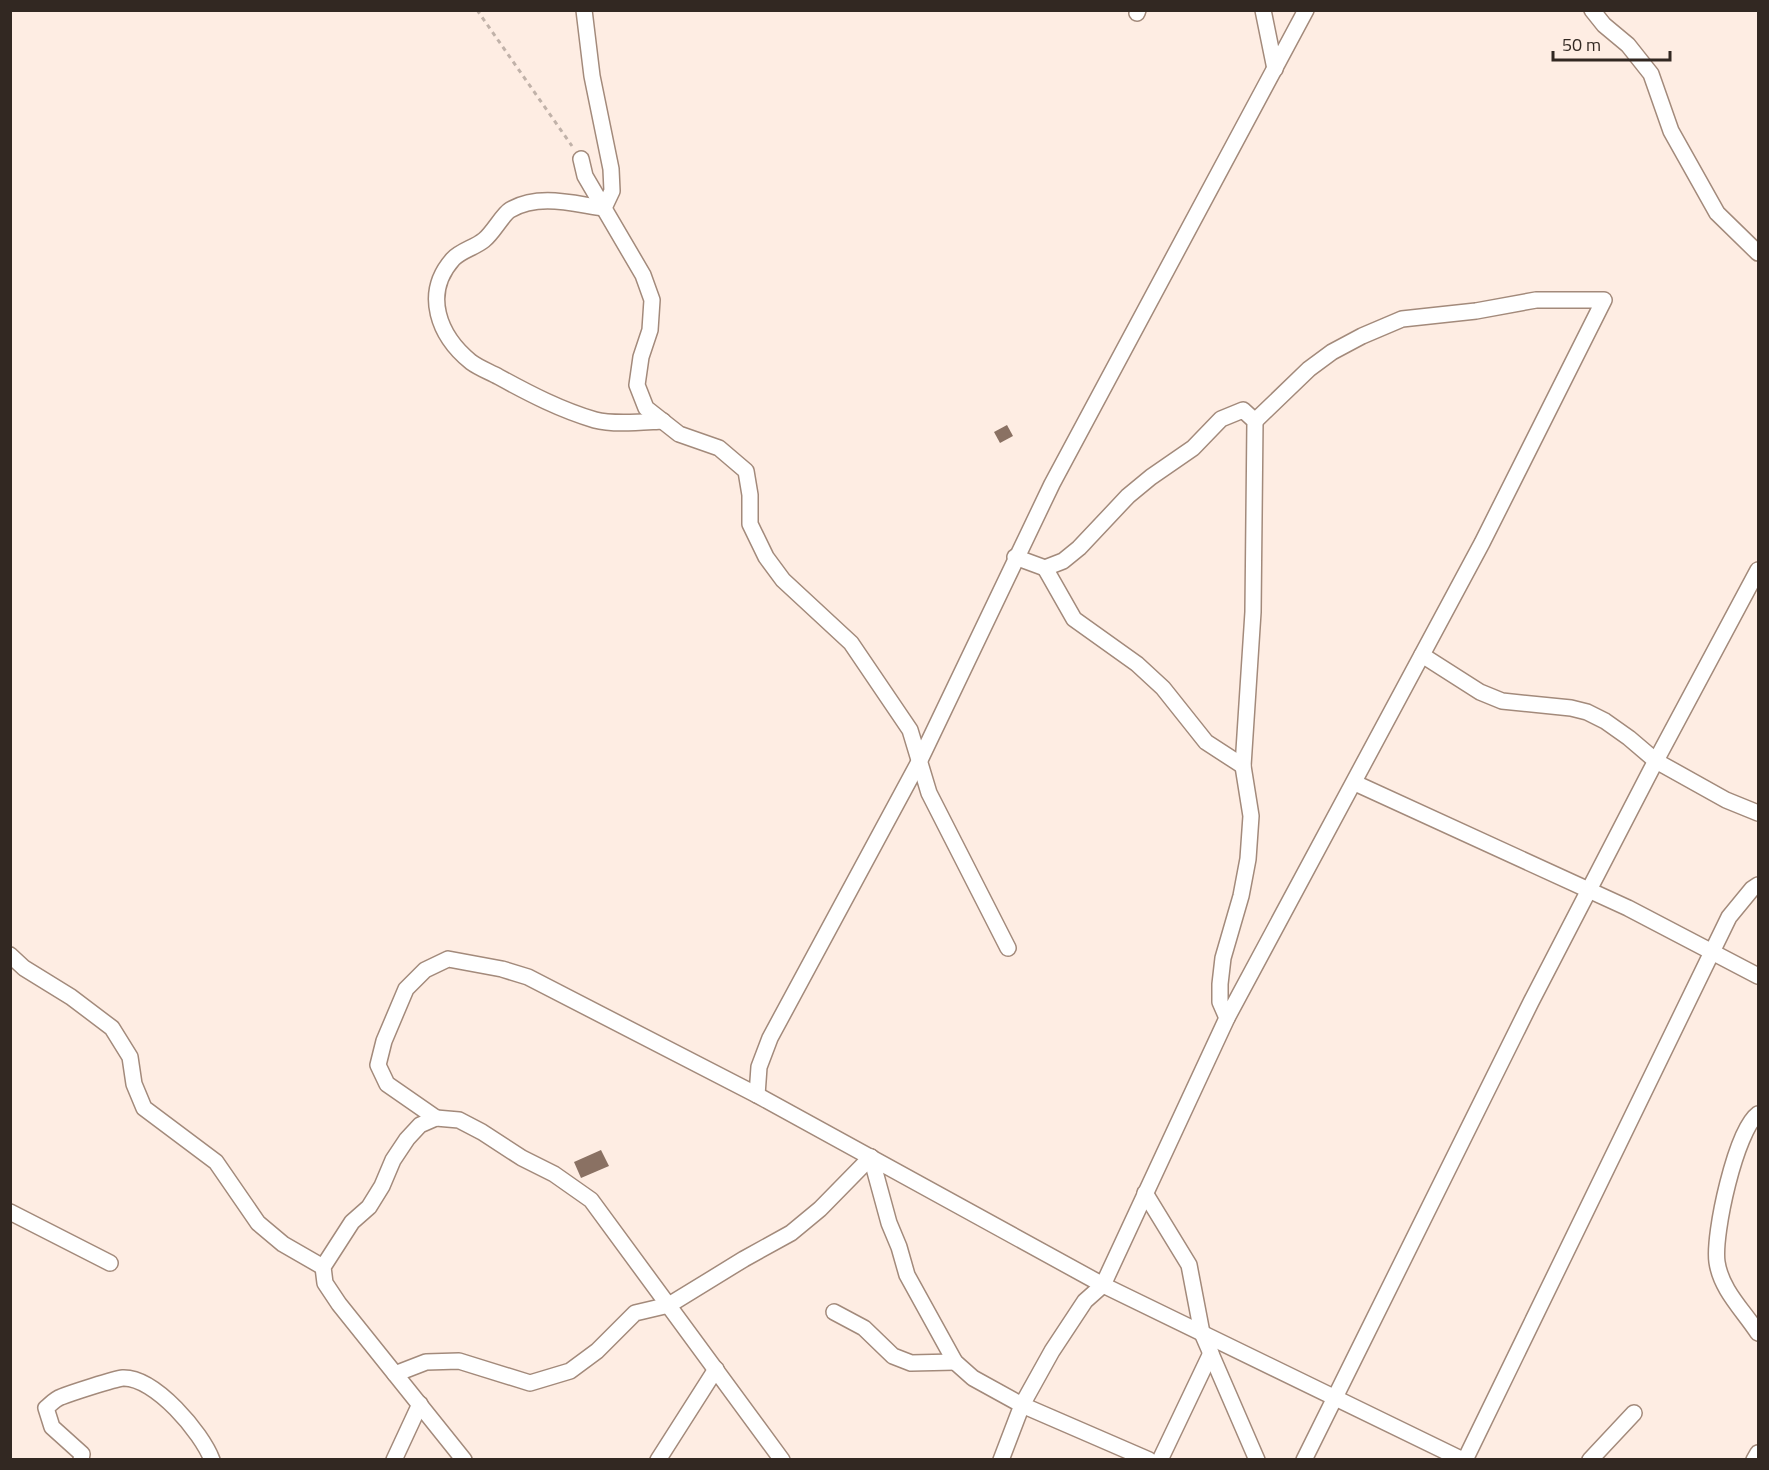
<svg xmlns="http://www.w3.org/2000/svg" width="1769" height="1470" viewBox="0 0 1769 1470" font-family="'Titillium Web',sans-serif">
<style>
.building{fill:#8a7163}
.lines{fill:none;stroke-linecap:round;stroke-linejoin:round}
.minor-casing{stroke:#a38a7b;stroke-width:18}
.path{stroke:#c1b2a9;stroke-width:3;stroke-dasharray:4.5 4.5;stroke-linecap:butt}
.minor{stroke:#fff;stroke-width:15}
</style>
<rect width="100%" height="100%" fill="#feede3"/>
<g class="building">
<polygon points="1007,425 1013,436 1000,443 994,432"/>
<polygon points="601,1150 609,1166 581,1178 574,1162"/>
</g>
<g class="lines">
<defs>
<g id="minor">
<path d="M584,10L592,76L611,169L612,191L604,208C574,204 539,193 510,210C503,214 493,233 484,240C474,248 462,250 453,259C422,294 439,336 471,362C479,368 490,372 499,377C530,394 561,410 595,420C613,425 643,422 663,421"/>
<polyline points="1263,10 1275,69"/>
<polyline points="1592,10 1604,25 1628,45 1651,74 1671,131 1717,213 1758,253"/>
<polyline points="1137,13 1138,10"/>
<polyline points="581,159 585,176 643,275 652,300 650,330 641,357 637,385 646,408 679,434 719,448 746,471 750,495 750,524 766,557 783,580 851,643 910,730 929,793 1008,948"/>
<polyline points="1015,557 1045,568 1063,561 1079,548 1128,496 1151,477 1193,448 1221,419 1243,410 1255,421 1253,612 1243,766 1251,816 1248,859 1241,896 1223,958 1220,984 1220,1002 1227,1018"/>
<polyline points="1045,568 1074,619 1137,664 1163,688 1206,742 1243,766"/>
<polyline points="1422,655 1480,692 1502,701 1571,708 1587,712 1605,721 1629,738 1656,761 1726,800 1758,813"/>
<polyline points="1355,783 1628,908 1758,976"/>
<polyline points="10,955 24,968 71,997 112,1028 130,1057 134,1084 144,1108 216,1162 258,1223 283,1244 323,1267"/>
<polyline points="757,1095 759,1067 770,1038 920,760 1052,484 1306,10"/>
<path d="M1758,1114C1736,1130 1713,1234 1717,1262C1721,1290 1744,1311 1758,1333"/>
<polyline points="436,1118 387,1084 378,1065 384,1041 406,989 425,970 448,959 502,969 528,977 757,1095 1103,1285 1463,1460"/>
<polyline points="871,1157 889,1223 899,1247 907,1275 955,1362 973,1378 1022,1405 1001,1460"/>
<polyline points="1145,1193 1189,1265 1202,1333 1257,1460"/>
<polyline points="10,1212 110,1263"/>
<polyline points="834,1312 864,1328 893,1356 911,1363 955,1362"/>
<polyline points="395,1374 426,1362 459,1361 530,1383 570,1371 597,1351 635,1313 669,1305 744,1259 791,1233 820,1209 871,1157"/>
<path d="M81,1460L82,1454L52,1427L46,1408C51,1404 55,1399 61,1397C71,1393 114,1379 123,1378C155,1377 202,1433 212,1460"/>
<polyline points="394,1460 420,1404"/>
<polyline points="464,1460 339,1304 325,1283 323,1267 352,1222 369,1207 382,1186 393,1160 407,1139 420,1125 436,1118 459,1120 482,1132 522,1158 554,1174 591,1200 782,1460"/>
<polyline points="658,1460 716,1369"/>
<polyline points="1149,1460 1022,1405 1052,1351 1085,1301 1103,1285 1227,1018 1482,543 1604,300 1536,300 1476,311 1402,319 1362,336 1332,352 1309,369 1255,421"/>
<polyline points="1160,1460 1211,1353"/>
<polyline points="1304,1460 1531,1002 1651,770 1758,570"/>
<polyline points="1465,1460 1729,917 1752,889 1758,885"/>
<polyline points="1590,1460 1634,1413"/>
<polyline points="1754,1460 1758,1453"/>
</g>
</defs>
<use href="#minor" class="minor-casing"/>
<polyline class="path" points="477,10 572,146"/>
<use href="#minor" class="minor"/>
</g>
<rect width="1769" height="1470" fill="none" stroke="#322822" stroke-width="24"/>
<path d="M1553 51v9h117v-9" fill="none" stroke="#322822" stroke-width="3"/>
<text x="1562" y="51" font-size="18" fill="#322822" stroke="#feede3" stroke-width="4.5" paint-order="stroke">50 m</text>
</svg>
